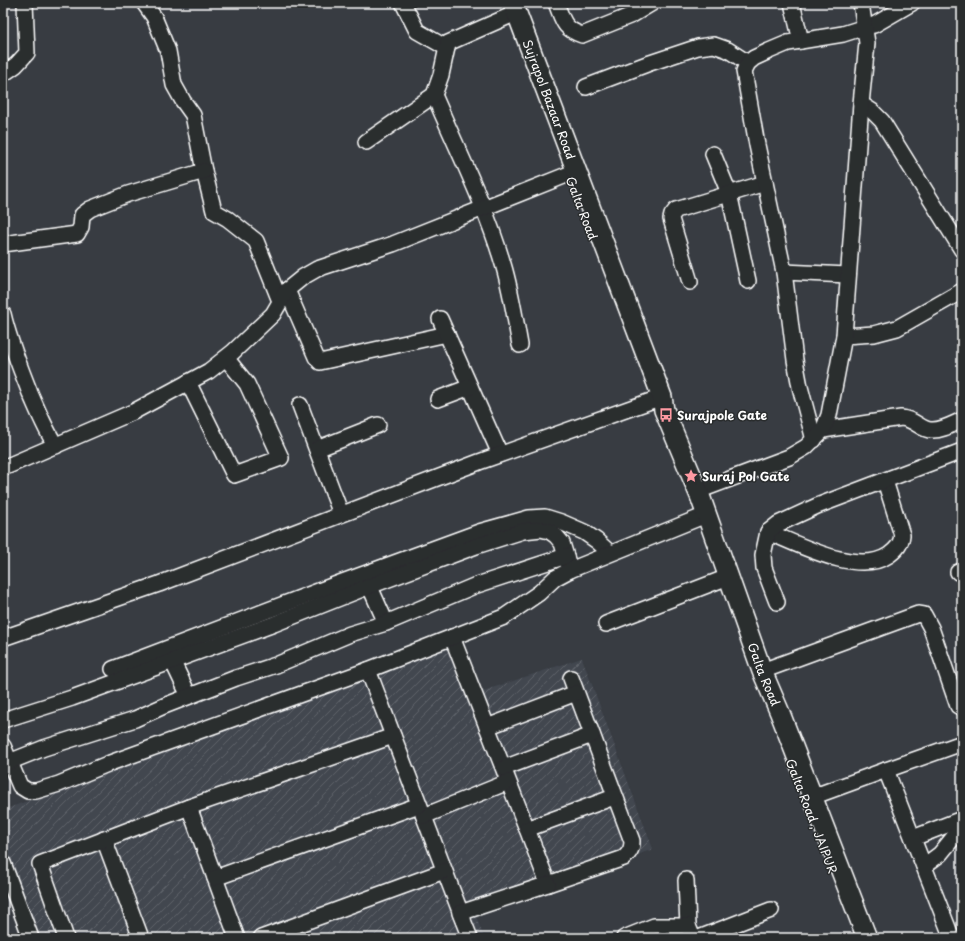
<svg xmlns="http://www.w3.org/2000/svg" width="965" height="941" viewBox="0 0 965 941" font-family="'Playpen Sans',sans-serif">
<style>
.industrial{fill:url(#industrial-furrows)}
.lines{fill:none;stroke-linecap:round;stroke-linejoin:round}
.minor-casing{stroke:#fff;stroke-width:18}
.major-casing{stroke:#fff;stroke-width:22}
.minor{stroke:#2a2d2e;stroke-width:15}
.major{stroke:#2a2d2e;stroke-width:19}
.labels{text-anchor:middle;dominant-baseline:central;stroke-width:3;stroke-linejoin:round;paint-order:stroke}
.street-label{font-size:12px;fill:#fff;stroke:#2a2d2e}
.poi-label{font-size:12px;font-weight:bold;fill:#fff;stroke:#2a2d2e;text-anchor:start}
</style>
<defs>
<pattern id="industrial-furrows" width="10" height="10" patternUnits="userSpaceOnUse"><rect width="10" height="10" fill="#424750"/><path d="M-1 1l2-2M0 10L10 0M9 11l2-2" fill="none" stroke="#5e636a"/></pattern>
</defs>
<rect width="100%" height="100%" fill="#383c42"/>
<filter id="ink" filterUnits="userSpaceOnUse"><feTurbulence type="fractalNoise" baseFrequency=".025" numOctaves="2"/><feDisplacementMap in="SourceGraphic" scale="8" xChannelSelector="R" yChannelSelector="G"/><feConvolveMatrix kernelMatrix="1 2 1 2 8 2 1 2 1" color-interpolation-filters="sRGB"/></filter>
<g filter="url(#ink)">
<polygon class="industrial" points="461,642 480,692 582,658 653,849 476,916 484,938 29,938 3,864 3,810"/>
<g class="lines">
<defs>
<g id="minor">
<polyline points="144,3 154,17 168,51 174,85 183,101 193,115 204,171 214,211 228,219 256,241 280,301"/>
<polyline points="403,3 417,31 447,48"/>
<path d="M556,3C563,20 563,29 582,35L632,15L652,3"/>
<polyline points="792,3 801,41"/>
<polyline points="3,74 16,65 27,53 25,3"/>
<polyline points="586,87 647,64 698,47 714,45 728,50 748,63"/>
<path d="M434,95C458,151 486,206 503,264C511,290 515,318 520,345"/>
<polyline points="861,104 872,111 882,121 962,250"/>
<polyline points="366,142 434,95 441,75 448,43 507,17"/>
<polyline points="713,154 729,193 748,281"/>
<polyline points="3,244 77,234 81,227 82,215 90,209 128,194 204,171"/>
<polyline points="784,272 848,275"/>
<polyline points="690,282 671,219 672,215 676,210 765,183"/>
<polyline points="287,290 316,357 320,362 447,334"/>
<path d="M3,314C9,341 20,367 30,393C38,411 45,429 56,446"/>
<polyline points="440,319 500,454"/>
<polyline points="844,336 874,334 897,328 962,291"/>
<polyline points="188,382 234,475 281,458 247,384 226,358"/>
<polyline points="438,399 470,387"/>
<polyline points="300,405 341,514"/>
<path d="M823,430L901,418C915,419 921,430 931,430C941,431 953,424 962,420"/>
<polyline points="814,440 800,387 795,360 784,272 757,145 744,71 748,63 754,58 769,51 788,43 843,34 865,27 874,25 912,3"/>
<polyline points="317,449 378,425"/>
<polyline points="3,468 133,412 209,371 233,352 273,314 287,290 303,277 317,269 393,244 569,174"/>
<polyline points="698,491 789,457 806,447 823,430 829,415 844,336 861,104 867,43 861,3"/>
<path d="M768,532C800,545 858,576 889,555C897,549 901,544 902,535L885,481"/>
<polyline points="958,572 962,571"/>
<polyline points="366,578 386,623"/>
<polyline points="777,602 764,568 763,555 768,532 778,524 817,506 962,451"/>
<polyline points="606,624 728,577"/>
<path d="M452,637L527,829L548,884L624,858C630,852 632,849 632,841L571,678"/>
<polyline points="3,638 159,584 479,462 662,397"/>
<polyline points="168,652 189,696"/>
<polyline points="113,669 337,584 479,532 529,518 545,517 561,522 584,532 597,541 610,553"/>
<polyline points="368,670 463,919"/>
<polyline points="762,671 918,614 924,615 931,628 958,706"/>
<polyline points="3,720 72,698 274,624 370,586 476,546 523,531 541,529 549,531 556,536 562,543 570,570"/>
<polyline points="487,727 576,693"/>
<polyline points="3,746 20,786 28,791 36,791 59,784 110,763 368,670 504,617 539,593 555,578 570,570 706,515"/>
<polyline points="9,762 44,748 135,719 164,706 236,678 276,665 350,634 386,623 474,586 566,556"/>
<polyline points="504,768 592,735"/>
<polyline points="812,797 886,770"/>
<polyline points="189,807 237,938"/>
<polyline points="424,816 508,782"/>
<polyline points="527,829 614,797"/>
<polyline points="913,838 962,819"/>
<polyline points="104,839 141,938"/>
<polyline points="3,863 31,938"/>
<polyline points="924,866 940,854 962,827"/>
<polyline points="215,878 419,805"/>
<polyline points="686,880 688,926"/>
<polyline points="66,938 40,864 189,807 393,736"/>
<polyline points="261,938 444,871"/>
<polyline points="470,938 460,913 548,884"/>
<polyline points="624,938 654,926 688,926 693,938"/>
<polyline points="699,938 771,910"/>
<polyline points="952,938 886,770 962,743"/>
</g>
<g id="major">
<path id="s1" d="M513,3L662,397L664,410L700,496L762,671L780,713L867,938"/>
</g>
</defs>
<use href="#minor" class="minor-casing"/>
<use href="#major" class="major-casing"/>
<use href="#minor" class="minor"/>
<use href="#major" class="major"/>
</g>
</g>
<defs>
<symbol id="bus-bare" viewBox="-9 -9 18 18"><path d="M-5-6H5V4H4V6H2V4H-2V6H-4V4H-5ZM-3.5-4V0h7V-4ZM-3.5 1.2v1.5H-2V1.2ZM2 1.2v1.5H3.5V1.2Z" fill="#ff9aa2" stroke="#2a2d2e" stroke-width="2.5" paint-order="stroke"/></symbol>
<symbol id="sight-bare" viewBox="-9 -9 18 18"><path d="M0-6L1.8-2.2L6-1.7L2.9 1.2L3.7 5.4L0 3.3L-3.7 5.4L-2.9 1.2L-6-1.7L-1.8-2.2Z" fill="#ff9aa2" stroke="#2a2d2e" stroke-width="2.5" paint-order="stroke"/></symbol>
</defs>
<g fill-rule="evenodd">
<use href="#bus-bare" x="656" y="405" width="20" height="20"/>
<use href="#sight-bare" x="681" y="466" width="20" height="20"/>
</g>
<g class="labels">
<g class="street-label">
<text stroke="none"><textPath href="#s1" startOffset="103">Sujrapol Bazaar Road</textPath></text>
<text transform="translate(582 208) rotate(69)">Galta Road</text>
<text stroke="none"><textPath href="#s1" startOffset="717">Galta Road</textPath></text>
<text transform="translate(812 816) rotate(69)">Galta Road , JAIPUR</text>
</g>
<g class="poi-label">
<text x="677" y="415">Surajpole Gate</text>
<text x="702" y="476">Suraj Pol Gate</text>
</g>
</g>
<rect width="965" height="941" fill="none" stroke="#2a2d2e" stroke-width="16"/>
<rect x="8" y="8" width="949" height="925" fill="none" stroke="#fff" stroke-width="1.5" filter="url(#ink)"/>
</svg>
